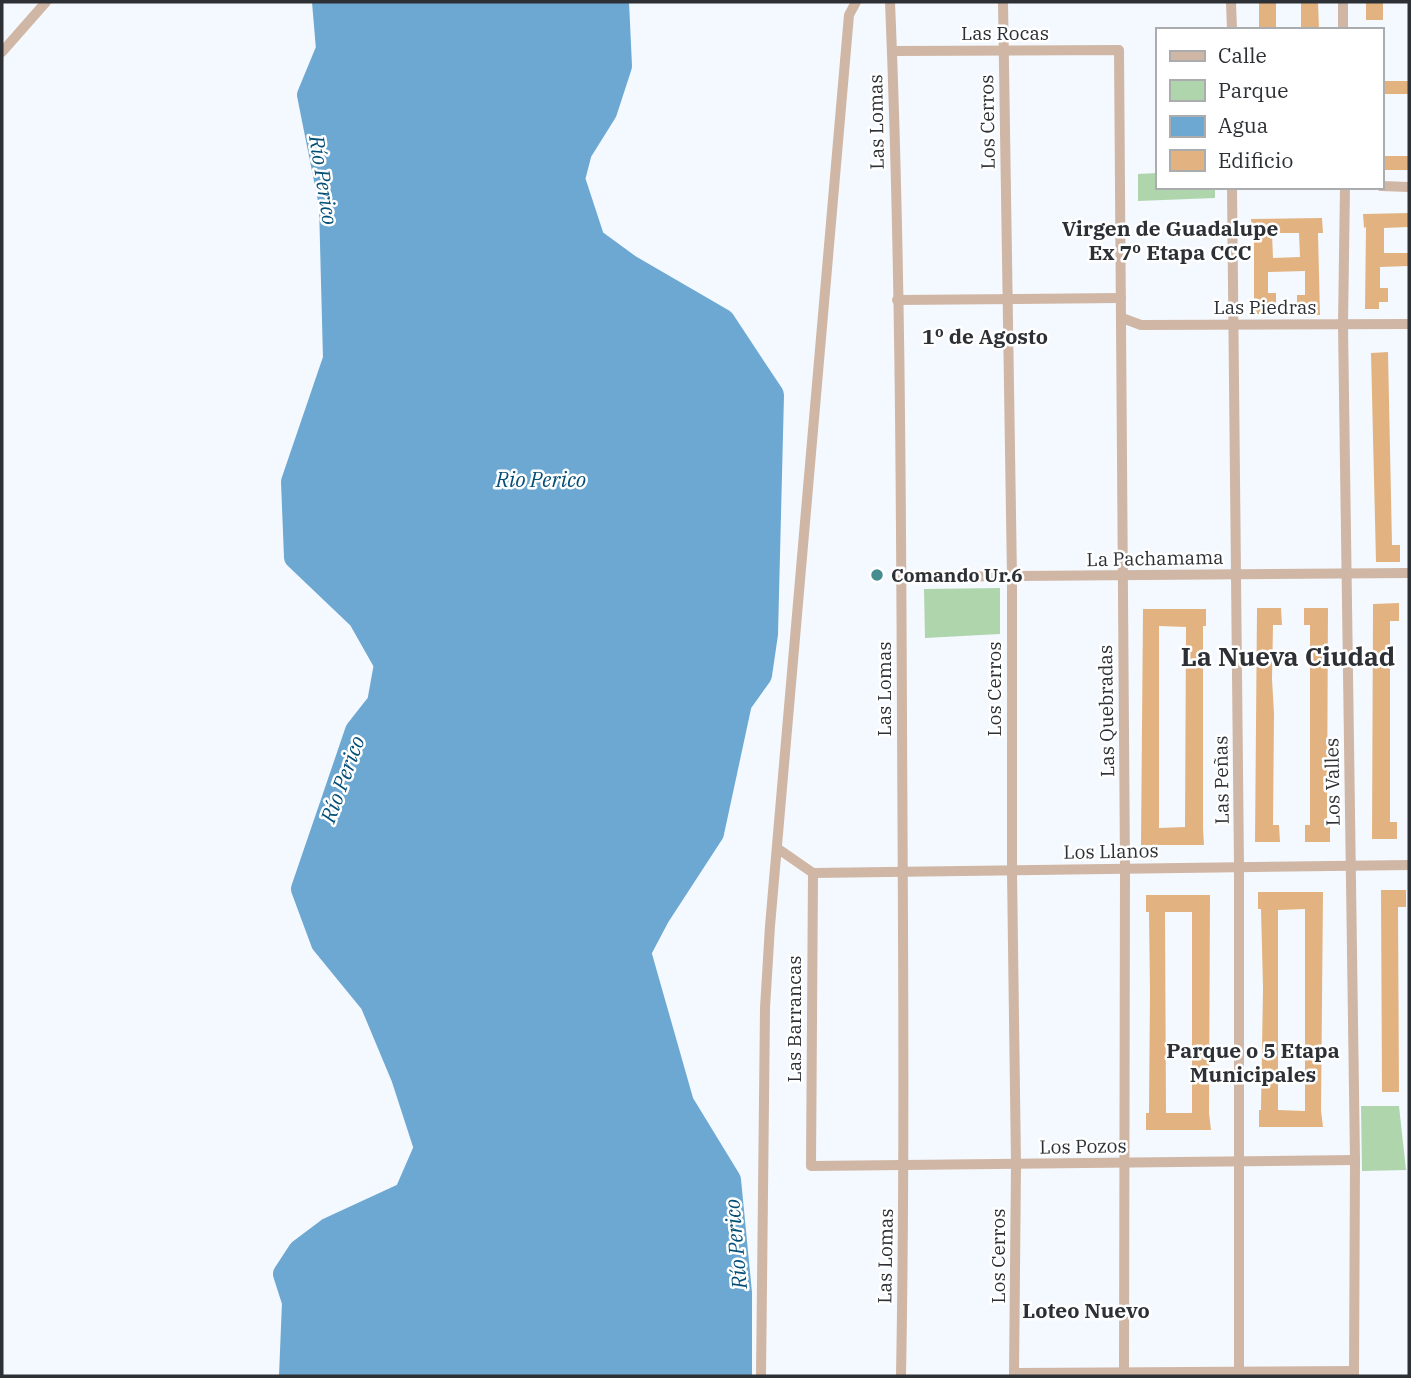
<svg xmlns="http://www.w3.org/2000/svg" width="1411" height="1378" viewBox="0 0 1411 1378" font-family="'IBM Plex Serif',serif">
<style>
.green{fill:#afd5ad}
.water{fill:#6da8d2}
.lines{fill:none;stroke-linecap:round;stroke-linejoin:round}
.river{stroke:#6da8d2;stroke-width:24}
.building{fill:#e2b380;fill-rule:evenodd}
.street{stroke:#d0b6a4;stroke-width:10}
.poi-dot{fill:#458d91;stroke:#fff;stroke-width:2.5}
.labels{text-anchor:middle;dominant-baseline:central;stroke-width:5;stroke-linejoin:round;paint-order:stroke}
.street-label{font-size:19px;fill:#2d3034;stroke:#fff}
.poi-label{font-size:19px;font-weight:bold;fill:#2d3034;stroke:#fff;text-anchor:start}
.water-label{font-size:21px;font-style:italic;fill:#034f77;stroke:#fff}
.neighbourhood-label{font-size:21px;font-weight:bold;fill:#2d3034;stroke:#fff}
.district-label{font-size:26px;font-weight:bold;fill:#2d3034;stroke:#fff}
</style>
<rect width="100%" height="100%" fill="#f4f9ff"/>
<g class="green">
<polygon points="1157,173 1157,187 1215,187 1215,198 1138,201 1138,174"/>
<polygon points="1000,588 1000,634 925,638 924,589"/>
<polygon points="1361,1106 1399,1106 1406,1170 1362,1171"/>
</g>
<polygon class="water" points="324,2 617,2 620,66 605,112 580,152 573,179 593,239 630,267 723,321 772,395 766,634 760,675 740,703 712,833 658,916 639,952 682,1103 729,1180 740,1293 740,1376 291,1376 294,1302 285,1274 300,1251 328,1230 405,1194 426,1148 403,1077 372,1003 323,943 303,889 357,731 379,703 386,664 360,618 296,557 293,482 335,359 331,205 309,95 328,49"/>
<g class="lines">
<g class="river">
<polyline points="617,2 620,66 605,112 580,152 573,179 593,240 630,267 723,321 772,395 766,634 760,675 740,703 712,833 658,916 639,952 682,1103 729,1180 740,1293 740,1376"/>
<polyline points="291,1376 294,1302 285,1274 300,1251 328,1230 406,1194 426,1148 403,1077 372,1003 323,943 303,889 357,731 379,703 386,664 360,618 296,557 293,482 335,359 331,205 309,95 328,49 324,2"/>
</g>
</g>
<g class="building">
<rect x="1259" y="2" width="17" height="27"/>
<polygon points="1301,2 1318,2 1319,29 1301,29"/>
<rect x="1366" y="2" width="17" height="18"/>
<rect x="1381" y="81" width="28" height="13"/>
<rect x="1383" y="156" width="26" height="14"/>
<polygon points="1409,213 1409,227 1384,228 1384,253 1409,253 1409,266 1380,267 1380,288 1388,288 1388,302 1379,302 1379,309 1365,309 1366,227 1364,228 1363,214"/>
<path d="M1322,218L1323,233H1318L1320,315H1306V309H1297V295H1305V271L1268,272V293H1276V307H1267V314H1254V233H1252L1251,219ZM1272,233H1299L1300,257L1273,258Z"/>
<polygon points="1388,352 1392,545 1400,545 1400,562 1376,562 1371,353"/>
<polygon points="1399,603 1399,621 1390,621 1390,822 1397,822 1397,839 1372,839 1373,604"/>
<polygon points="1257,608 1281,608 1282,625 1273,625 1272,679 1274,714 1273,825 1279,825 1280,842 1255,842"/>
<polygon points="1304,608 1328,608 1327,825 1330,825 1330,842 1305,842 1305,825 1310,825 1310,625 1304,625"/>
<path d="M1143,609H1206V626H1203V828L1204,845H1141ZM1159,626L1186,627L1185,827L1159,828Z"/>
<polygon points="1381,890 1406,890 1406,907 1398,907 1399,1092 1382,1092"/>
<path d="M1258,892H1323L1321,1110L1323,1127H1259V1110H1261L1263,988L1261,909H1258ZM1305,909V1111L1278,1110V910Z"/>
<path d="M1146,895H1210L1209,1113L1211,1130H1146V1113H1149L1150,991L1149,912H1146ZM1165,912H1192V1113H1166Z"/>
</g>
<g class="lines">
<g class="street">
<path d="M890,2C900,241 901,481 902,720C903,939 905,1157 901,1376"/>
<polyline points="1003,2 1012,578 1012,872 1016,1164 1014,1376"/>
<polyline points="1231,2 1232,30"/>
<polyline points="1343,2 1343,30"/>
<polyline points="892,51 1119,50 1125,868 1124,1373"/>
<polyline points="2,52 46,2"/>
<polyline points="1381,186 1409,187"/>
<polyline points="1232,187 1239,867 1239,1372"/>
<polyline points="1345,187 1343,325 1355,1160 1354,1376"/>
<polyline points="897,300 1121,298"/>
<polyline points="1122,318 1141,325 1409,324"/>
<polyline points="901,577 1409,573"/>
<polyline points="777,848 813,873"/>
<polyline points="813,873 811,1166 1355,1160"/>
<polyline points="813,873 1409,865"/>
<polyline points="1014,1373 1354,1371"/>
<polyline points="761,1376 765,1008 770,926 849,15 856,2"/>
</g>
</g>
<circle class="poi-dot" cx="877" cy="575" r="7"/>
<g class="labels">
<g class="street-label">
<text x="1005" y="33">Las Rocas</text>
<text transform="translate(876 122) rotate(-91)">Las Lomas</text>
<text transform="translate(987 122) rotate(-91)">Los Cerros</text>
<text x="1265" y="307">Las Piedras</text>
<text transform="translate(1155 558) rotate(-1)">La Pachamama</text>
<text transform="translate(884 689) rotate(-90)">Las Lomas</text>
<text transform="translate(994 689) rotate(-90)">Los Cerros</text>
<text transform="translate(1106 711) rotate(-91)">Las Quebradas</text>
<text transform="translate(1221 780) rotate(-91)">Las Peñas</text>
<text transform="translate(1332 782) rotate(-91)">Los Valles</text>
<text transform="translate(1111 851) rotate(-1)">Los Llanos</text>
<text transform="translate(794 1019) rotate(-90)">Las Barrancas</text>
<text transform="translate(1083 1146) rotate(-1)">Los Pozos</text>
<text transform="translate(885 1256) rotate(-89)">Las Lomas</text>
<text transform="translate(998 1256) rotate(-90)">Los Cerros</text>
</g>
<g class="poi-label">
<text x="891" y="575">Comando Ur.6</text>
</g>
<g class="water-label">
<text transform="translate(324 180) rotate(81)">Río Perico</text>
<text x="541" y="479">Rio Perico</text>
<text transform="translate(342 779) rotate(-70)">Río Perico</text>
<text transform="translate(735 1244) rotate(-95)">Río Perico</text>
</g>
<g class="neighbourhood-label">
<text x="1170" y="228">Virgen de Guadalupe<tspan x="1170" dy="24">Ex 7º Etapa CCC</tspan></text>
<text x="985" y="336">1º de Agosto</text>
<text x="1253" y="1050">Parque o 5 Etapa<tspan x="1253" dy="24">Municipales</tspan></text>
<text x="1086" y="1310">Loteo Nuevo</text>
</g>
<g class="district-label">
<text x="1288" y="656">La Nueva Ciudad</text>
</g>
</g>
<rect width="1411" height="1378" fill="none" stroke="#2d3034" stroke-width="7"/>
<rect x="1156" y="28" width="228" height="161" fill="#ffffff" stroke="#abacae" stroke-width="2"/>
<rect x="1170" y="51" width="35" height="10" fill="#d0b6a4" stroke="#abacae" stroke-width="2"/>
<text x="1218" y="63" font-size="21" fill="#2d3034">Calle</text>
<rect x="1170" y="80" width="35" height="21" fill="#afd5ad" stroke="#abacae" stroke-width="2"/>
<text x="1218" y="98" font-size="21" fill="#2d3034">Parque</text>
<rect x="1170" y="116" width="35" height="21" fill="#6da8d2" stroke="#abacae" stroke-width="2"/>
<text x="1218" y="133" font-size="21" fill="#2d3034">Agua</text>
<rect x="1170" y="150" width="35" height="21" fill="#e2b380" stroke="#abacae" stroke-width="2"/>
<text x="1218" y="168" font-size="21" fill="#2d3034">Edificio</text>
</svg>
